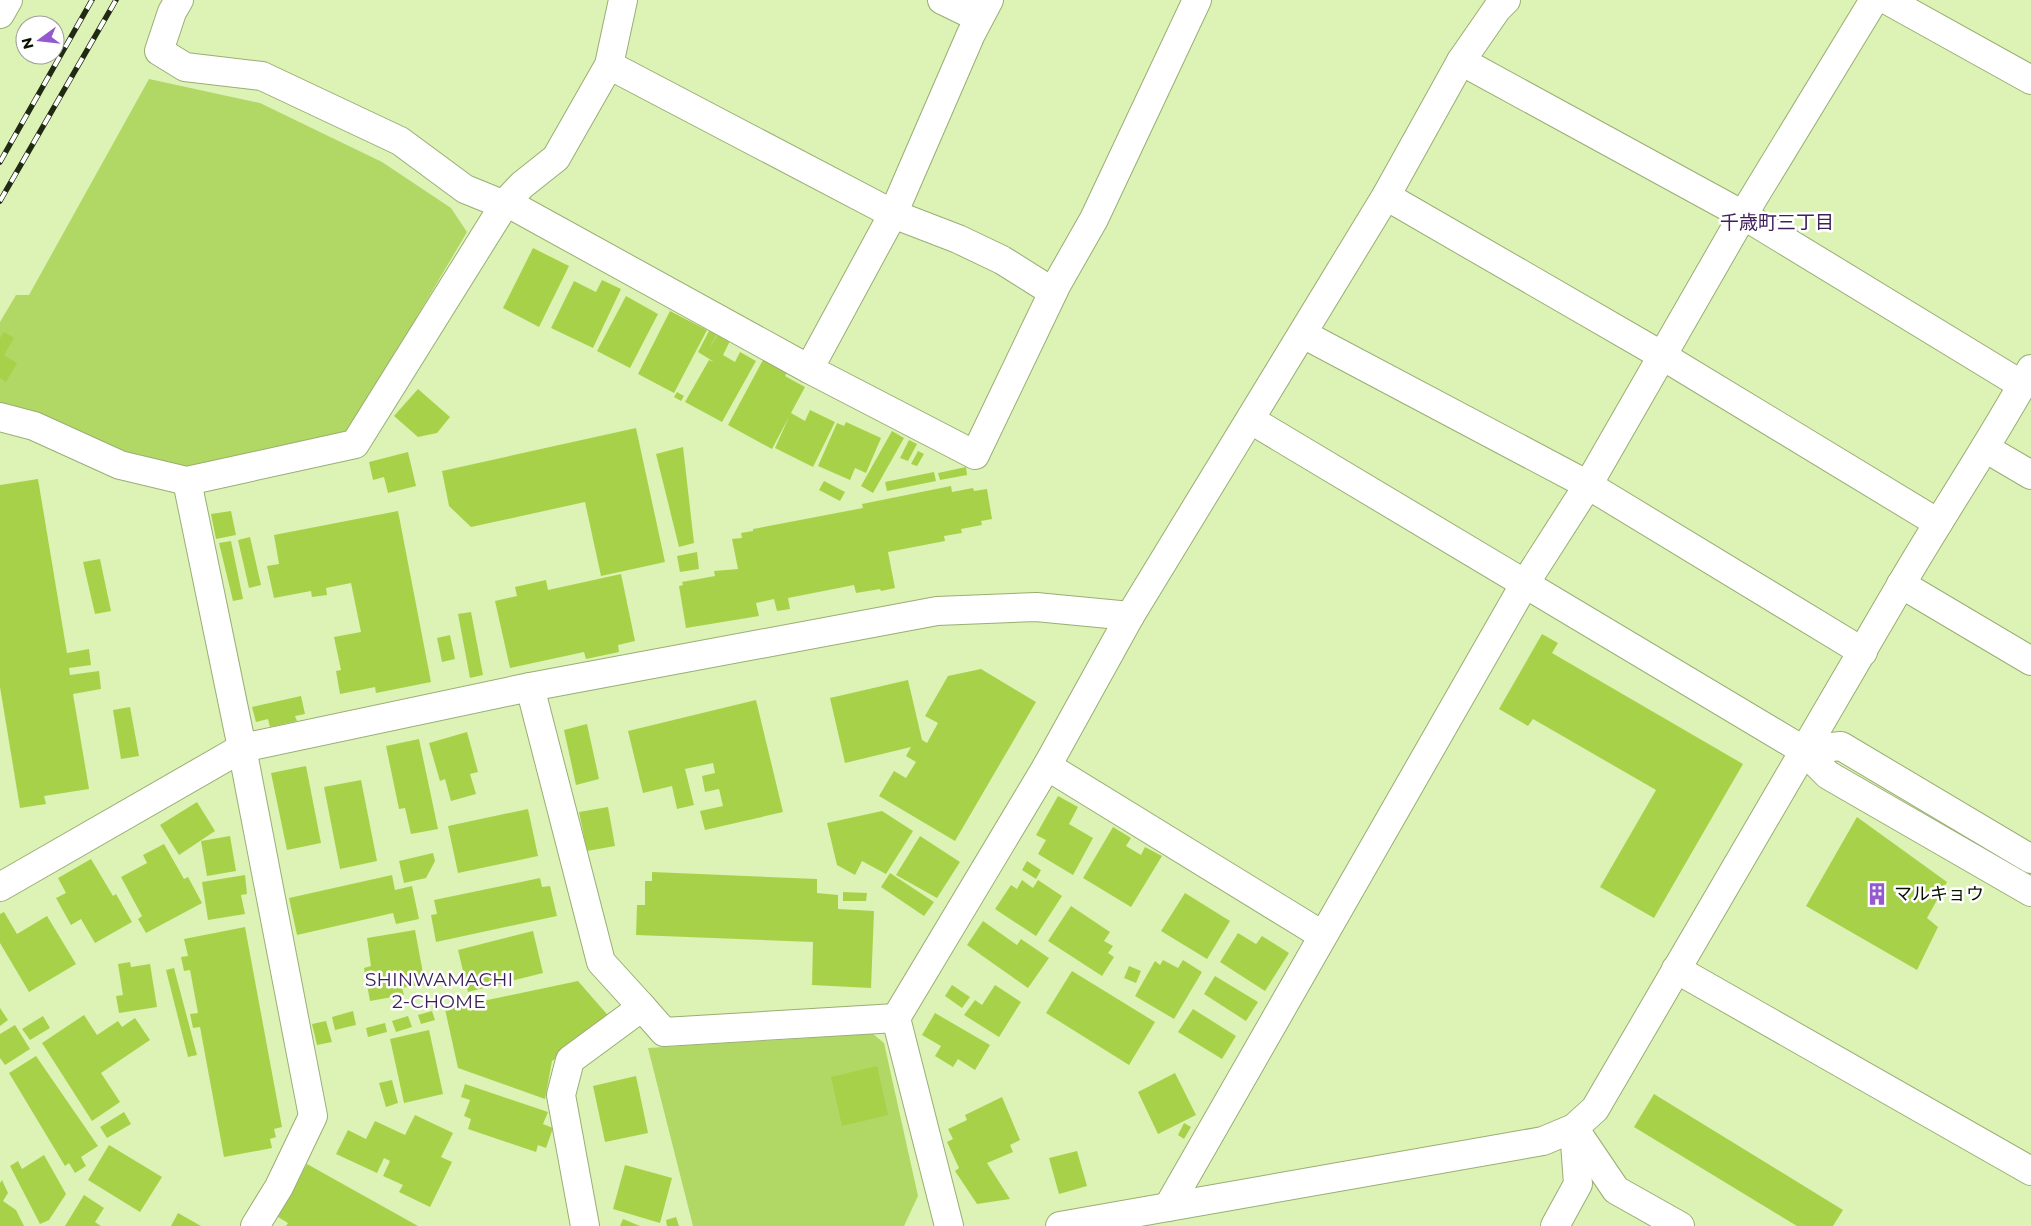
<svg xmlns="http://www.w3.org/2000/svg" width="2031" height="1226" viewBox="0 0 2031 1226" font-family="Montserrat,'Noto Sans JP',sans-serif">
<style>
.green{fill:#b1d764}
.building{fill:#a8d14a}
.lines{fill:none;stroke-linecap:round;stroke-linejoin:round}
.minor-casing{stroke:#99ae73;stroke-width:30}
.tertiary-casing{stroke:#99ae73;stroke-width:30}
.minor{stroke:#fff;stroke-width:28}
.tertiary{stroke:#fff;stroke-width:28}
.rail-casing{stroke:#202912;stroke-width:5.5}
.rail{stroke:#fff;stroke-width:4;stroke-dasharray:11;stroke-linecap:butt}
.labels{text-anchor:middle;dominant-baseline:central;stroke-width:5;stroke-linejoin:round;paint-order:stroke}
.poi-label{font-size:18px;fill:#0b1200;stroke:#fff;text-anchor:start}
.neighbourhood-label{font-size:19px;fill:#3e215a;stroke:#fff}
</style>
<rect width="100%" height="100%" fill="#dcf3b5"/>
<g class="green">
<polygon points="149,79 260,103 382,162 451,208 467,232 349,432 206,469 136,461 0,407 0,322 16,295 29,295"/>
<polygon points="873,1034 884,1043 918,1196 904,1226 693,1226 648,1048"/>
</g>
<g class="building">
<polygon points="533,248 569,266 539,327 503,308"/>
<polygon points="602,280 621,289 593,348 551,328 574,281 596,292"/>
<polygon points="626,296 658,314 630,368 597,351"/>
<polygon points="670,311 707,330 674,393 638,374"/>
<polygon points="710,329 718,333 708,350 718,334 730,341 723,355 735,362 740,352 756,361 722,422 685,402 709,360 714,362 698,352"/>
<polygon points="4,332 14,338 4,355 17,363 6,382 0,378 0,338"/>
<polygon points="764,358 788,371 785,376 805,387 791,413 805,421 810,410 835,422 813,467 775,448 789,417 772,449 728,425"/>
<polygon points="418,389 450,417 437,433 418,437 394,416"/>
<polygon points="677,392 684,396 681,401 674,397"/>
<polygon points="846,422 881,438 866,473 855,468 850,480 818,466 837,423 844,426"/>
<polygon points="636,428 665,562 601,576 585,502 471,527 449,506 442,471"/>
<polygon points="892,431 904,438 873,493 861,486"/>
<polygon points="909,440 917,444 908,461 900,458"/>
<polygon points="683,447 694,543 679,547 656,454"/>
<polygon points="918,451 924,454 917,466 911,464"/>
<polygon points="408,452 416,486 388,493 384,477 373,480 369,462"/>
<polygon points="966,467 967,475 940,480 938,473"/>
<polygon points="934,472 936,481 887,491 885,482"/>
<polygon points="38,479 67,653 89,649 91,665 69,668 70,675 99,671 101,689 73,694 89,789 44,796 46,804 20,808 0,687 0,485"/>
<polygon points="824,481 845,492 840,501 819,490"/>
<polygon points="951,486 952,492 973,488 974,491 987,489 992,519 981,521 982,525 961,529 962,533 944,536 945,541 888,552 895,588 881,591 880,589 856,593 854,585 788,598 790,609 777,611 774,599 756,603 759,616 686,628 679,586 683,585 682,582 715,576 714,571 738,569 732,539 742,538 741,533 753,531 753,529 863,508 862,504"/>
<polygon points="231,511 236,535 216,539 211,514"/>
<polygon points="398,511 431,682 376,693 375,687 340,694 336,671 341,670 334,637 361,632 351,583 326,588 327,595 312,597 311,591 274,598 267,566 279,564 274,535"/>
<polygon points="250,537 261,585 249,588 238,540"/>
<polygon points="231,541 243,599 233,601 219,543"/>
<polygon points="697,552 699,569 680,572 677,556"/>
<polygon points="100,559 111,611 95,614 83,562"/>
<polygon points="621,574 635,641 618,645 619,652 586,659 584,652 510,668 495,601 517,596 515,587 546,580 548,590"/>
<polygon points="471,612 483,675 470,678 458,614"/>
<polygon points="1542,634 1558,643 1552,653 1743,764 1654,918 1600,887 1656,790 1533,719 1528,726 1499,709"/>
<polygon points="450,635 455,659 442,662 437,638"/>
<polygon points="981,669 1036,702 955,841 879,796 894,771 906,778 916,762 906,756 911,747 845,763 830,698 908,680 922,740 927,743 938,723 925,716 948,676"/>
<polygon points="301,696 305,714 295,716 297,721 270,727 268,719 256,722 252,707"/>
<polygon points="756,700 783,812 705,830 700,811 723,806 719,789 705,792 702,776 715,773 713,763 685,769 694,805 677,809 672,786 643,793 628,731"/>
<polygon points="130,707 139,756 121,759 113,710"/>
<polygon points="587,724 599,779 576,785 564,730"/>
<polygon points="467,732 478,772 470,774 476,794 451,801 445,779 440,781 429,743"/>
<polygon points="419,739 438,829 411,834 405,808 399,809 386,746"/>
<polygon points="306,766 321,843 287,850 271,773"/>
<polygon points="361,780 377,861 340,869 324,787"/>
<polygon points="1058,796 1078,807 1069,824 1093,838 1073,875 1038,854 1046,840 1036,835"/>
<polygon points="197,802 215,831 179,855 160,825"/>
<polygon points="608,807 615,846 587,851 579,812"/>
<polygon points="528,809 538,856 458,873 448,826"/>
<polygon points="882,811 913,831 886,874 862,861 855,875 837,865 827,823"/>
<polygon points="1857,817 1947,882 1927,918 1938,927 1917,970 1806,906"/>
<polygon points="1113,827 1131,838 1126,846 1141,855 1145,847 1162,856 1131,907 1083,878"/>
<polygon points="230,836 236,871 207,876 201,841"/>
<polygon points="920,836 960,862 937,898 896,875"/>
<polygon points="164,844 184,879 188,877 202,903 146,933 138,919 142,916 121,877 147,863 143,855"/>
<polygon points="433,853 435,861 426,878 404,883 399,861"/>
<polygon points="91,859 113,896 116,894 132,922 95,943 81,919 71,925 56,898 66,893 58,878"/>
<polygon points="1027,861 1041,870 1036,879 1022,870"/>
<polygon points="652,872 817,879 817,893 838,895 838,909 874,911 871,988 812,985 813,942 636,935 637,905 645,905 645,881 652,881"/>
<polygon points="890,873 934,902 924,916 881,887"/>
<polygon points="245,875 247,894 241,895 245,914 208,920 202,882"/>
<polygon points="392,875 395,890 412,886 419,919 396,924 393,913 297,935 289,898"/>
<polygon points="540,878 542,887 550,886 557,916 436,942 431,915 437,914 434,900"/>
<polygon points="1022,880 1033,888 1038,880 1062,896 1036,936 995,909 1011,885 1017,889"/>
<polygon points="843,892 867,893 866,901 843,901"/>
<polygon points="1185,893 1230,921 1207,959 1161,931"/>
<polygon points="1071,906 1110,932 1104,941 1113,946 1108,953 1114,957 1102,976 1048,941"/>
<polygon points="4,912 17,934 47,916 76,964 29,992 0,943 0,914"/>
<polygon points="983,921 1017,945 1021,939 1049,958 1028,988 967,945"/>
<polygon points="245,927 282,1127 274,1129 276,1137 270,1139 272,1148 224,1157 200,1027 193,1028 190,1014 198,1013 190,970 184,971 181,957 188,956 184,939"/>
<polygon points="415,930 425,984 402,988 404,995 370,1001 364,968 371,966 367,938"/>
<polygon points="533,931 543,973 468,992 458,950"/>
<polygon points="1238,933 1256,944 1262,936 1289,953 1265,991 1220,962"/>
<polygon points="1163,960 1178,968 1183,960 1202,972 1174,1019 1135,996 1155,961 1160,965"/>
<polygon points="130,962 131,967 150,964 157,1007 119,1013 116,996 123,995 118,964"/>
<polygon points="1129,966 1141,971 1136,983 1124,978"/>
<polygon points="174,968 197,1055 188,1057 166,970"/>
<polygon points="1072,971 1155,1022 1129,1065 1046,1013"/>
<polygon points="1215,976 1258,1002 1246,1021 1204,994"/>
<polygon points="578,981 612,1020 552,1061 545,1099 458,1068 445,1009"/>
<polygon points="952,985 970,997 962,1008 945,996"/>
<polygon points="995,985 1021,1002 999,1037 964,1015 975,1000 982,1005"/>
<polygon points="0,1008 8,1020 0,1026"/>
<polygon points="1193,1009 1236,1036 1222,1059 1178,1032"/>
<polygon points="353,1011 356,1025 335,1030 332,1017"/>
<polygon points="432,1011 435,1020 421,1024 418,1015"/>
<polygon points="935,1013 990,1045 975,1070 958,1059 953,1067 935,1056 941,1046 922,1035"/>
<polygon points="84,1015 97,1035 118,1021 122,1027 135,1018 150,1040 101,1073 120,1102 92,1121 42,1043"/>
<polygon points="43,1016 50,1028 30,1040 22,1029"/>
<polygon points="408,1016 412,1027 396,1032 392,1021"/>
<polygon points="326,1021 332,1042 317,1045 312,1024"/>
<polygon points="385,1023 387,1032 368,1037 366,1028"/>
<polygon points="15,1025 30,1049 5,1065 0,1058 0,1034"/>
<polygon points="429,1030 443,1094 404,1103 390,1039"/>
<polygon points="36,1056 98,1146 81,1157 86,1166 75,1173 69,1163 65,1166 9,1073"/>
<polygon points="877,1066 888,1115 842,1126 831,1077"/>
<polygon points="1175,1073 1196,1115 1158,1134 1138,1092"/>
<polygon points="636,1076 648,1133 605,1142 593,1086"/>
<polygon points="392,1080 398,1103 386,1107 379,1083"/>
<polygon points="465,1084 548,1112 543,1124 553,1128 546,1148 538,1145 536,1152 468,1129 471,1119 464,1116 470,1100 461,1097"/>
<polygon points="1654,1094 1843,1210 1833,1226 1797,1226 1634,1127"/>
<polygon points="1002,1097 1020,1140 1010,1145 1013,1152 987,1163 1010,1199 977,1204 955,1171 959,1168 947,1142 953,1139 948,1129 967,1120 965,1115"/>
<polygon points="124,1112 131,1124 107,1138 100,1127"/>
<polygon points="415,1115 453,1133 441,1157 452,1162 430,1207 399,1192 403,1185 383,1176 390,1161 384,1158 377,1173 336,1154 348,1130 366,1139 375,1121 405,1135"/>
<polygon points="1184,1123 1191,1127 1184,1139 1178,1135"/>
<polygon points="109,1145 162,1177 140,1212 88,1180"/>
<polygon points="1077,1151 1087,1186 1059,1194 1049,1158"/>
<polygon points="44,1155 66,1194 49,1220 40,1224 10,1166 18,1161 22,1169"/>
<polygon points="307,1164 418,1226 286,1226 288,1223 278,1217"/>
<polygon points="625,1165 672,1178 660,1223 613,1209"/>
<polygon points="2,1180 8,1193 3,1201 16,1210 24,1226 0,1226 0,1183"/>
<polygon points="84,1195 104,1208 95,1222 101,1226 65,1226"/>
<polygon points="178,1213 201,1226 171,1226"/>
<polygon points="676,1217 679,1226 667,1226 666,1220"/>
<polygon points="623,1219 640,1226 620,1226"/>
</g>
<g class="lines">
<defs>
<g id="minor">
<polyline points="179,0 172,12 159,51 185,67 262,76 400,141 465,189 497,202 506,202 809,369"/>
<polyline points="942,0 979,18"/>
<polyline points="989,0 971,34 893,214 809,369 975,455 1057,284 1094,219 1197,0"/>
<polyline points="1887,0 2031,80"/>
<polyline points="0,14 8,0"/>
<polyline points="1461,61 1743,215 2022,385"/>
<polyline points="609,65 893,214 958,239 1002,260 1053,292"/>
<polyline points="1386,196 1661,355 1938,523"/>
<polyline points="1303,334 1588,485 1863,652"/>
<polyline points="0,417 34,426 120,465 187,481 355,444 506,202 522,185 556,158 609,65 623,0"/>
<polyline points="1985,448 2031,475"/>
<polyline points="187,481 242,748 313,1116 279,1187 255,1226"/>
<polyline points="1901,584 2031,661"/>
<polyline points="530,687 601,962 642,1007 570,1060 561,1095 585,1226"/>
<polyline points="1803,750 1828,775 2031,892"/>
<polyline points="1803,750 1841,746 2031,859"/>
<polyline points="1047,766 1322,935"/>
<polyline points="0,887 242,748 530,687 937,611 1036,607 1130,616"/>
<polyline points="1676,969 2031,1171"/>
<polyline points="642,1007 664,1032 896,1018"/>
<polyline points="1574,1128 1616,1190 1680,1226"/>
<polyline points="1168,1207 1524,585 1588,485 1743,215 1874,0"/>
<polyline points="1555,1226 1578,1184 1574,1129"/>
</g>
<g id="tertiary">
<polyline points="1251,420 1803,750"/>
<polyline points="949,1226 896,1018 1047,766 1130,616 1386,196 1461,61 1497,9 1506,0"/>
<path d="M1060,1226L1543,1141L1574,1128L1595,1109C1697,934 1799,759 1902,583C1944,511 1991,442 2031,369"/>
</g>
</defs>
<use href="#minor" class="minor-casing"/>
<use href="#tertiary" class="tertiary-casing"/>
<use href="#minor" class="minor"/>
<use href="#tertiary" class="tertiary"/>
<defs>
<g id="rail">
<polyline points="0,162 92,0"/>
<polyline points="0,201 116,0"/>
</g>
</defs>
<use href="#rail" class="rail-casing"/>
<use href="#rail" class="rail"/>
</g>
<defs>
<symbol id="building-bare" viewBox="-9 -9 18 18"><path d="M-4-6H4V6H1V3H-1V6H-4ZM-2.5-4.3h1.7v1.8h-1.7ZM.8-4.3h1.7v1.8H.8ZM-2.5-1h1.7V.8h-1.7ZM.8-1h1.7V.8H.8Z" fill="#9458cf" stroke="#fff" stroke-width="2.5" paint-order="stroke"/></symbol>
</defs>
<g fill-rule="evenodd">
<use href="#building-bare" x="1861" y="878" width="32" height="32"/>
</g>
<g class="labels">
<g class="poi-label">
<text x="1894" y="894">マルキョウ</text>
</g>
<g class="neighbourhood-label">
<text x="1777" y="222">千歳町三丁目</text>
<text x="439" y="979">SHINWAMACHI<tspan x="439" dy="22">2-CHOME</tspan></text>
</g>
</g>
<g transform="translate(40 40) rotate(255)"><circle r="24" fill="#ffffff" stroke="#9da099"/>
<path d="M0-4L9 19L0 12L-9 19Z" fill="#9458cf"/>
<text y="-8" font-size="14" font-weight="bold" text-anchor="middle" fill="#0b1200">N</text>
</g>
</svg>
